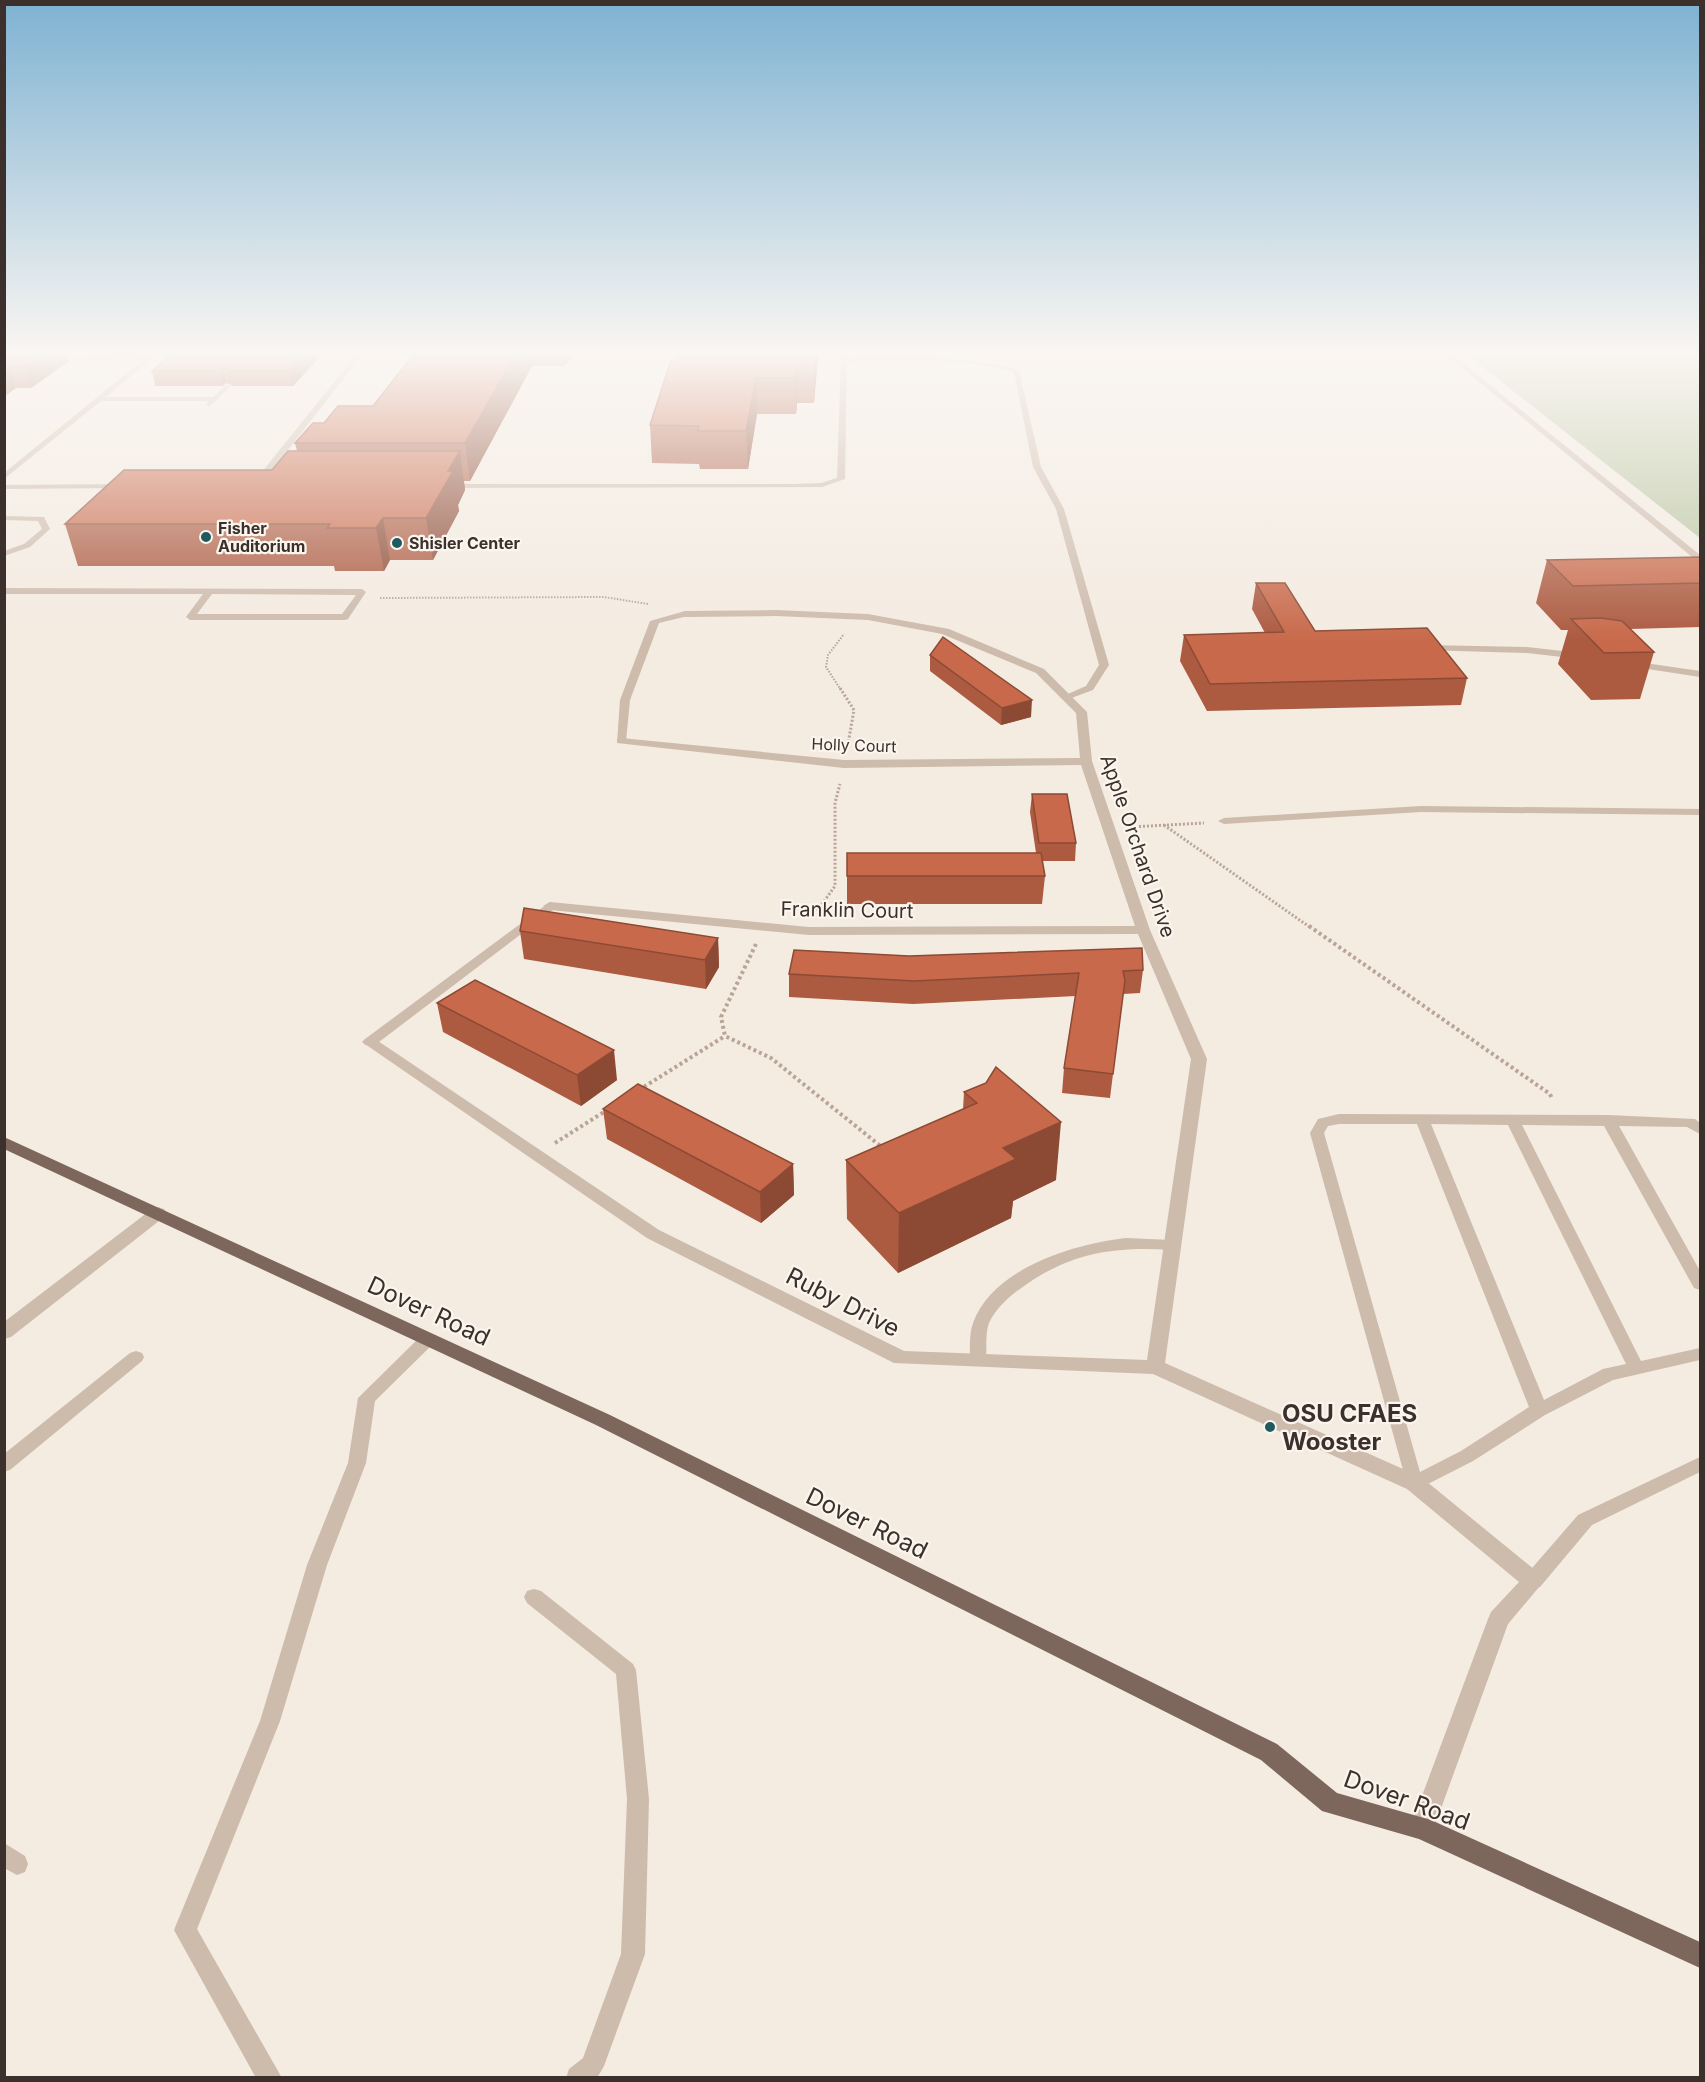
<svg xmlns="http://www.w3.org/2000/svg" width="1705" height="2082" viewBox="0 0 1705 2082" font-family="Inter,sans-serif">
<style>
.green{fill:#b8c4a0}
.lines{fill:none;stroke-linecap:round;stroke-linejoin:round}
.path-far2{stroke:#b9a596;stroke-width:2;stroke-dasharray:1.5 1.5;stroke-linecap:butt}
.path-far1{stroke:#b9a596;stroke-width:3;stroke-dasharray:2 2;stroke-linecap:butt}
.path{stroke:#b9a596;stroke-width:4;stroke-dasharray:3 3;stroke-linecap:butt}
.service{fill:#cdbbac;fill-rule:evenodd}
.minor{fill:#cdbbac;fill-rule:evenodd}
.primary{fill:#7d675c;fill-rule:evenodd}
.wall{fill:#ac5a40}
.shaded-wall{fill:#8c4a34}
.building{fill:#c8694b;stroke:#8c4a34;stroke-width:1.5}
.poi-dot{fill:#1f5a5e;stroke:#fbf5ee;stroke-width:2}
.labels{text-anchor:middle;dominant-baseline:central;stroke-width:4.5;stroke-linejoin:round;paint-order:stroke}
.far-poi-label{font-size:16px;font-weight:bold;fill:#3b302b;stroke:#fbf5ee;text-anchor:start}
.far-street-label{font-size:16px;fill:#3b302b;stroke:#fbf5ee}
.street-label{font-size:20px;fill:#3b302b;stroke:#fbf5ee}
.near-street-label{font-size:24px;fill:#3b302b;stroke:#fbf5ee}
.near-poi-label{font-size:24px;font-weight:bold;fill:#3b302b;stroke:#fbf5ee;text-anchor:start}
</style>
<rect width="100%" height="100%" fill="#f4ebe1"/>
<polygon class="green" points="1461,350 1700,350 1700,538"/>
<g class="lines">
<g class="path-far2">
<polyline points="658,351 681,351"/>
<polyline points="379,354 416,354"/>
<polyline points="380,598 604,597 648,604"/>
<polyline points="841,690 826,667 828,655 844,634"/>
</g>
<g class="path-far1">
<polyline points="840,688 854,710 848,744"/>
<polyline points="1164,825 1311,928"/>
<polyline points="1131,827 1204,823"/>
<polyline points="817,911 835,886 835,803 840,784"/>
</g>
<g class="path">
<polyline points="1309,926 1550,1094 1552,1099"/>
<polyline points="756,944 721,1017 725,1036 771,1058 883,1148"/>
<polyline points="639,1090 725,1036"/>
<polyline points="555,1143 607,1110"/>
</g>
<g class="service">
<polygon points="156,350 162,350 106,397 213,397 226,385 231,386 209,407 206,405 209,401 101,401 4,479 4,473 144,359 50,359 48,356 149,355"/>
<polygon points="360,350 366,350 259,487 253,487 253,483"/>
<polygon points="536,350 636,350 636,352 633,354 538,354 535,352"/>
<path d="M841,350H847V358C905,357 962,354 1019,370L1041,467L1064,509L1109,665L1093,690L1066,700L1061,697L1086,686L1099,665L1056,509L1033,467L1014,372C959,357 903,361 847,362L845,479L822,487L446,488L442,486L446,484H794L821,483L837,478L841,356L799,357L796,355L841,352Z"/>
<polygon points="1440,350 1447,350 1700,555 1700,561 1697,561"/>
<polygon points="127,484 128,486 124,488 4,489 4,485"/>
<polygon points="4,516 44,517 50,529 30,547 4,556 4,551 24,544 42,529 38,521 4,520"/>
<path d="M4,588L362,589L366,592L348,619L345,620H190L186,617L203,594H4ZM212,594L356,595L342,614H197Z"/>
<polygon points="685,611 689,614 688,616 659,623 630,700 626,741 625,743 617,743 620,700 650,621"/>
<polygon points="1425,645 1527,647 1580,653 1585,656 1580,659 1527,653 1422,650 1420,648"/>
<polygon points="1631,661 1700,671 1700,677 1628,666 1628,662"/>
<polygon points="1421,806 1700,809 1700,815 1421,812 1224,824 1218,821 1224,818"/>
<polygon points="550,902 556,906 554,909 375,1045 365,1045 363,1042 365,1039"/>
<path d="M1339,1114L1608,1115L1695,1119L1700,1123V1134L1687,1127L1619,1126L1700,1271V1290L1694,1288L1604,1126L1522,1125L1641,1361L1700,1348V1360L1613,1380L1545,1415L1473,1461L1420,1488L1414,1490L1408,1488L1310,1133L1318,1119ZM1339,1124H1417L1529,1407L1461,1451L1420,1472L1324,1133L1328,1126ZM1431,1124L1508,1125L1626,1364L1603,1369L1544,1400Z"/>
<path d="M1126,1238L1172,1240L1178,1241L1180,1245L1178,1249L1172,1250C1114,1246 1068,1253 1020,1289C1008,1297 995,1310 989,1323C985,1334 987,1348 986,1360L984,1364L978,1366L972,1364L970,1360C970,1348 969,1334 973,1323C993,1268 1074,1244 1126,1238Z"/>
<polygon points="428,1333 434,1335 436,1339 434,1343 375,1401 366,1463 327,1565 280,1721 197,1929 282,2078 256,2078 174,1930 260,1721 307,1565 348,1463 358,1398 422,1335"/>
<polygon points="136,1351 142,1353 144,1357 142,1361 10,1470 4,1472 4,1454 130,1353"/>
<polygon points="1700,1457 1700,1472 1592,1525 1540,1587 1533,1589 1526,1587 1523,1581 1526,1575 1578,1515"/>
<polygon points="534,1589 541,1591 633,1664 636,1670 649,1799 645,1954 604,2066 597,2078 566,2078 569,2069 583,2058 621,1954 627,1799 616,1674 527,1603 524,1597 527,1591"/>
<polygon points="4,1843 25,1856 28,1864 25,1872 17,1875 4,1868"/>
</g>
<g class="minor">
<polygon points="776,610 868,614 949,629 1044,669 1087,712 1092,761 1150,930 1207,1059 1165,1363 1421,1477 1541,1575 1544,1581 1508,1624 1431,1836 1422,1840 1413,1836 1410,1828 1488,1619 1491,1612 1519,1582 1407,1489 1153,1374 894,1363 647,1238 362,1042 365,1039 375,1039 659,1230 904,1351 1147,1360 1191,1059 1138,934 809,935 550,910 543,906 550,902 809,927 1135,926 1081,765 844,768 617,743 617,739 621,738 844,760 1080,758 1076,713 1036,673 942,634 868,620 776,616 685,617 680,614 685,611"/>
<polygon points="158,1207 164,1209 167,1213 164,1217 11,1337 4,1339 4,1322 152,1209"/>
</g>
<polygon class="primary" points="4,1137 610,1415 1277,1744 1337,1793 1431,1820 1700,1942 1700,1968 1419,1839 1322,1811 1261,1760 596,1425 4,1149"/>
</g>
<g class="wall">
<polygon points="4,350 122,350 119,352 67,353 69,361 31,388 16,388"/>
<polygon points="326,350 293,386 233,386 226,383 222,386 155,386 152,371"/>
<polygon points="417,350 572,350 572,356 565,366 532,366 470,481 464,481 465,490 458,505 459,511 433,560 390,560 384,571 335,571 334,566 78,566 65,524 272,470 297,451 295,443 324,423 373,406"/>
<polygon points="679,350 818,350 814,403 797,403 796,414 757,414 748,469 700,469 699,464 652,463 650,425 676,360"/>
<polygon points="1701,557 1701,627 1630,629 1654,652 1640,699 1591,700 1558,664 1568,630 1561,630 1536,603 1547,560"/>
<polygon points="1256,583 1315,631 1467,678 1461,705 1207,711 1180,661 1184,635 1265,633 1252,609"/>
<polygon points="930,655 1031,717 1001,725 930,671"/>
<polygon points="1032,794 1076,843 1075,861 1042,861 1045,876 1042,904 847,904 847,853 1036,853 1030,812"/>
<polygon points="520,931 718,938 719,967 706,989 524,959"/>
<polygon points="1143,970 1140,993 1123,994 1110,1098 1062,1093 1064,1068 1076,996 913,1004 789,997 789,974"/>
<polygon points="437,1003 617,1080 581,1106 443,1032"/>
<polygon points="986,1083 1056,1180 1013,1201 1011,1218 898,1273 847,1219 846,1160 963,1110 964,1092"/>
<polygon points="603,1109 793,1164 794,1195 761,1223 607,1139"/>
</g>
<g class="shaded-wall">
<polygon points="51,350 66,350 69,361 31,388 25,367"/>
<polygon points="310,350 326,350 293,386 290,371"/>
<polygon points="518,350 530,350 532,366 470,481 465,443"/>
<polygon points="563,350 572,350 572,356 565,366"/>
<polygon points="815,350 818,350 818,358 814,403 814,368"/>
<polygon points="10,367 16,388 4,397 4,371"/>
<polygon points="223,368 226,383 222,386 219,371"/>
<polygon points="797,368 797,403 796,414 796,378"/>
<polygon points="756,378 757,414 748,469 746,431"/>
<polygon points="460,451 465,490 458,505 459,511 433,560 426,518 448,471"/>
<polygon points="383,518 390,560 384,571 376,528"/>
<polygon points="1032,700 1031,717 1001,725 1002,708"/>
<polygon points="718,938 719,967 706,989 705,960"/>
<polygon points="614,1050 617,1080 581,1106 577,1075"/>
<polygon points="1061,1122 1056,1180 1013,1201 1011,1218 898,1273 899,1213 1003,1148"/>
<polygon points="793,1164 794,1195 761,1223 760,1192"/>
</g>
<g class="building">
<polygon points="4,350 51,350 25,367 10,367 4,371"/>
<polygon points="176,350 310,350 290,371 230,371 223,368 219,371 152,371"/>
<polygon points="417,350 518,350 465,443 295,443 313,423 324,423 338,406 373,406"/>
<polygon points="679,350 815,350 814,368 797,368 796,378 756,378 746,431 698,431 699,426 650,425 671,360 676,360"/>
<polygon points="288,451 460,451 448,471 453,471 426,518 383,518 376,528 327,528 330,524 65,524 124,470 272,470"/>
<polygon points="1701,557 1701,583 1573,586 1547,560"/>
<polygon points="1256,583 1285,583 1315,631 1427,628 1467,678 1210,684 1184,635 1284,632"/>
<polygon points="1601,618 1622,621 1654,652 1604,653 1571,619"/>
<polygon points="943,637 1032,700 1002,708 930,655"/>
<polygon points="1032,794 1067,794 1076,843 1039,843"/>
<polygon points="847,853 1041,853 1045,876 847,876"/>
<polygon points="524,908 718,938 705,960 520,931"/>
<polygon points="1142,948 1143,970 1123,971 1125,980 1113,1074 1064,1068 1079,973 914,981 789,974 794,950 909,956"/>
<polygon points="475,980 614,1050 577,1075 437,1003"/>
<polygon points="996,1067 1061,1122 1003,1148 1016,1159 899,1213 846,1160 977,1103 964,1092 986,1083"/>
<polygon points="638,1084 793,1164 760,1192 603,1109"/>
</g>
<linearGradient id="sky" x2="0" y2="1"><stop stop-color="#7eb2d2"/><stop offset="0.55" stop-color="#faf6f2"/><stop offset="1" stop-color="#faf6f2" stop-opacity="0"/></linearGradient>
<rect width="1705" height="641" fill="url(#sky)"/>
<g class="poi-dot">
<circle cx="206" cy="537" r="6"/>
<circle cx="397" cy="543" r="6"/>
<circle cx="1270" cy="1427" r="6"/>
</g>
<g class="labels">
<g class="far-poi-label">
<text x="218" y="528">Fisher<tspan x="218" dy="18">Auditorium</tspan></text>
<text x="409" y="543">Shisler Center</text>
</g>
<g class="far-street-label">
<text transform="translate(854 745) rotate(2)">Holly Court</text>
</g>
<g class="street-label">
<text transform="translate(1138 846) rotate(71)">Apple Orchard Drive</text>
<text transform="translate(847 910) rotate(1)">Franklin Court</text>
</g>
<g class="near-street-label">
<text transform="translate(843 1302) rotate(27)">Ruby Drive</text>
<text transform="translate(429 1311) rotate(25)">Dover Road</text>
<text transform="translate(867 1523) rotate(26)">Dover Road</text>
<text transform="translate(1407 1800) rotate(20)">Dover Road</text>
</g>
<g class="near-poi-label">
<text x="1282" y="1413">OSU CFAES<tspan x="1282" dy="28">Wooster</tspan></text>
</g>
</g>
<rect width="1705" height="2082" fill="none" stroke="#3b302b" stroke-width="12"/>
</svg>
